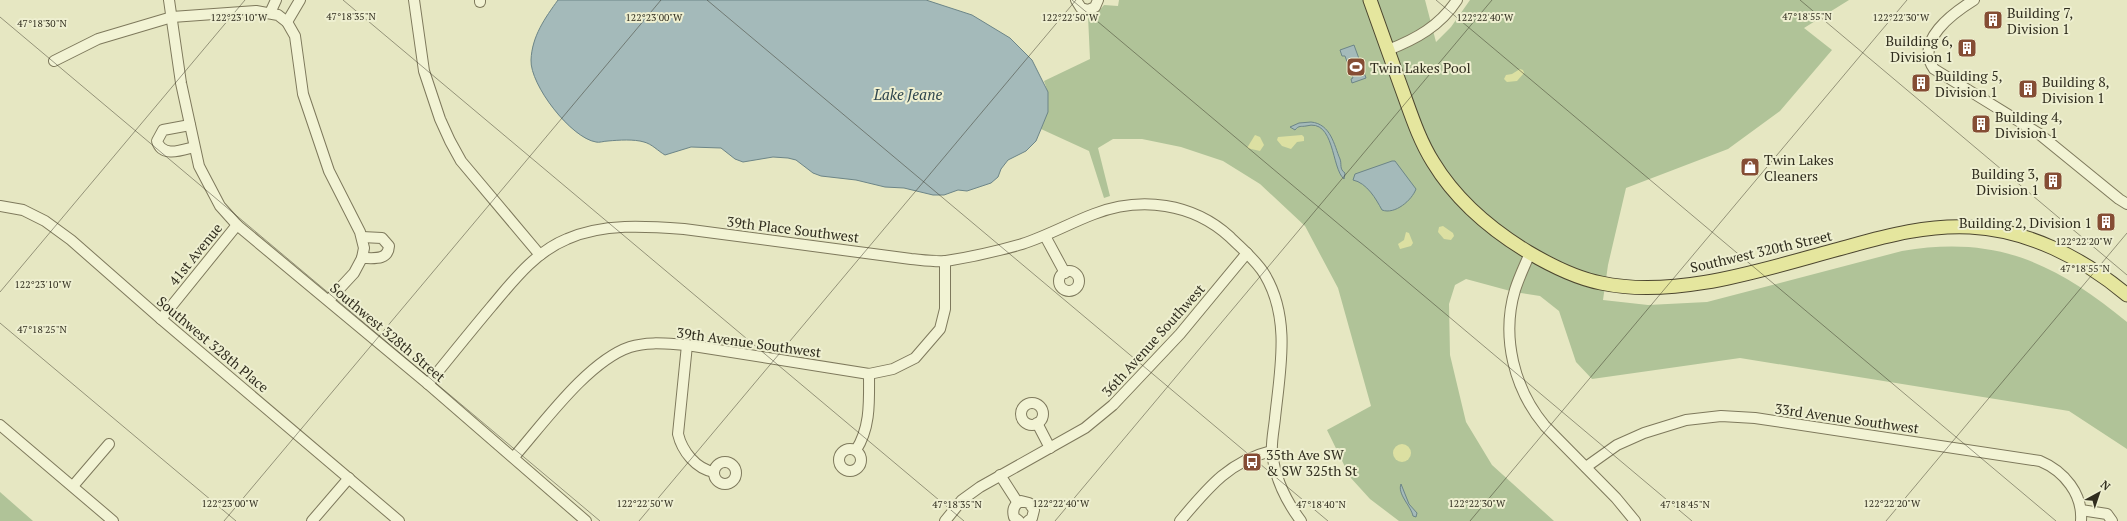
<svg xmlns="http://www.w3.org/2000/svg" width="2127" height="521" viewBox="0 0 2127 521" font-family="'PT Serif',serif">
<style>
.green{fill:#b0c398}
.sand{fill:#dce0a2}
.water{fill:#a4baba;stroke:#6c8587}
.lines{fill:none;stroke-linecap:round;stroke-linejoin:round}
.minor-casing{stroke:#7e795c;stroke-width:12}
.major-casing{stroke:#4c462f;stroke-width:15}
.minor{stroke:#f2f3d4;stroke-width:10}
.major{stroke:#e5e69e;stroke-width:13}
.ticks{fill:none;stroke:#302d1e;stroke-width:1;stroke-opacity:0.45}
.labels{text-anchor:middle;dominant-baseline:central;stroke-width:4;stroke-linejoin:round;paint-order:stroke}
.poi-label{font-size:14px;fill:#302d1e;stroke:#eeefd0;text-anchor:start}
.street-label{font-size:14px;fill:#302d1e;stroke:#eeefd0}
.water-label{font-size:15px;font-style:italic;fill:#2f464e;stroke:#eeefd0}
.ticks-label{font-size:10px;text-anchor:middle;fill:#302d1e;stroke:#eeefd0;stroke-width:4;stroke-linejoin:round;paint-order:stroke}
</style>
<rect width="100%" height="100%" fill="#e6e7c2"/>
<g class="green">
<path d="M1119,0H1425L1436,42L1451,27L1470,0H1849L1804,28L1832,50L1780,111L1728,149L1626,188L1608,265L1603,300L1648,305L1707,302L1902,251C1997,235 2055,263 2127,322V449L2069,411L1740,358L1592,379L1576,362L1559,311L1540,296L1514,292L1466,279L1455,285L1449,304L1450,355L1466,422L1492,465L1554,521H1399L1370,499L1350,477L1327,430L1371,406L1338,288L1305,226L1260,184L1223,161L1181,147L1142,139H1113L1098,148L1110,196L1104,198L1089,151L1041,129C1048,112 1051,98 1044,81L1090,59L1088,16L1097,13L1104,5L1118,6Z"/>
<polygon points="0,492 33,521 0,521"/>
</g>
<g class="sand">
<polygon points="1520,69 1523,70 1524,73 1517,81 1507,82 1504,79 1506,75 1512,74"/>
<polygon points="1255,135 1260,137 1264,145 1260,151 1247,148"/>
<polygon points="1302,135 1304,137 1304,141 1297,142 1291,149 1282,146 1277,140 1278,137"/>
<polygon points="1443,226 1453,233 1454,236 1451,240 1444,239 1438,232 1439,227"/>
<polygon points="1406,232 1409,233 1413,243 1411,246 1400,249 1398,244 1404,240"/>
<circle cx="1402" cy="453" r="9"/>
</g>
<g class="water">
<path d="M558,0H926L972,15L1010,38L1032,60L1048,92V112L1041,129L1036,141L1026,151L1008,160L1001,169L998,177L991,183L967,191L958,190L944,195H933L904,188L885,187L856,180L821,176L813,173L796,160L788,158L773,157L743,162L735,159L721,148L691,147L665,155C658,151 652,144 644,142C634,139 619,140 608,141C604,141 599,143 596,142C571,138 530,85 531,60C532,36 545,18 558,0Z"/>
<polygon points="1354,45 1366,78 1352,83 1351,79 1353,78 1345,56 1342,56 1340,50"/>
<path d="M1311,122C1331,124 1334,145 1340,159C1342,164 1339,169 1345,173L1344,179C1331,168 1335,118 1306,126C1301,127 1299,125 1295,130L1290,127L1299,123Z"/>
<path d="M1392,161H1395L1416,189C1412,200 1395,215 1382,210C1376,199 1367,183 1353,180L1355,174Z"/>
<path d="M1401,484L1409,504L1417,513L1416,517L1413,516C1411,506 1397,494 1401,484Z"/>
</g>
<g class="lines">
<defs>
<g id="minor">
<polyline points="169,0 181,83 199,166 220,206 237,225 428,384 586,521"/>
<polyline points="414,0 424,71 440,119 450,141 461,161 540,255"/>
<polyline points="480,0 480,2"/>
<polyline points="1076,0 1081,8 1088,10 1095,7 1098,0"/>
<path d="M1974,0C1953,13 1914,41 1934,69L2038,133L2119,199L2127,204"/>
<polyline points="270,13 276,0"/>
<polyline points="287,22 300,0"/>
<path d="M1388,50C1416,39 1440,26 1457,0"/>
<polyline points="54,61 98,39 172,17 256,11 278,15 287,22 295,36 303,94 329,171 360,232 364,248 362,258 354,273 329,300"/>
<path d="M190,125L163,130L157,141C162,158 182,150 194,147"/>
<polyline points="0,206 23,210 45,221 71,240 161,319 399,521"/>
<polyline points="1045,236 1065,273"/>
<path d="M362,237L382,238L389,246C388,261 373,258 362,258"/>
<path d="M1530,253C1525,265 1519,277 1515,290C1501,337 1514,389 1545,426L1616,498L1635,521"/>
<circle cx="1069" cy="281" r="10"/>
<polyline points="161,319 237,225"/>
<path d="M687,345L678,434C682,451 696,469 714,472"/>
<path d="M428,384C449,358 470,332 491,307C513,281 535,252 567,239C603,223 646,226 684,229L911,259C922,260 935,262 946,261C971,257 998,251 1022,244C1047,236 1070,223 1094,214C1141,196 1193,203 1230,237C1242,249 1257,261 1265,275C1291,319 1280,370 1275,418C1274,429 1271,442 1272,453C1275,478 1286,501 1301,521"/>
<circle cx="1032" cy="414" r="11"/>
<polyline points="1037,423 1050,448"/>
<polyline points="0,425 113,521"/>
<circle cx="850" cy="460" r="11"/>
<path d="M856,450C871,427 869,400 869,374"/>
<path d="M514,457C543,424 588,361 630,347C649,341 668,344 687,345L869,374L893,369L915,358L940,329L945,309V261"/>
<circle cx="725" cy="473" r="11"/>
<path d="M1586,467L1617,445L1644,433L1686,420L1721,416L1755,418L2040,461C2064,471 2083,494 2081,521"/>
<polyline points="1000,475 1018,503"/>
<polyline points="73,486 109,444"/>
<polyline points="2081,510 2107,514 2112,521"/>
<polyline points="312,521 349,478"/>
<polyline points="945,521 962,500 980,487 1085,428 1113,405 1180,334 1247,253"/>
<path d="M1019,521L1014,517C1012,510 1014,504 1021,501L1029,503L1034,510L1032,518L1028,521"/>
<path d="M1180,521C1207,489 1229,461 1271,451"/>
</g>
<path id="major" d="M1370,0C1380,28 1390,56 1400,84C1410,111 1418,138 1433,162C1456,200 1490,229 1528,252C1550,265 1575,278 1601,283C1680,300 1773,266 1850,246C1889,235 1928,225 1970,227C2028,230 2083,258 2127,295"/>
</defs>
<use href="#minor" class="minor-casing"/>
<use href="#major" class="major-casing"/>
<use href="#minor" class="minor"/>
<use href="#major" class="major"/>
</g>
<path class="ticks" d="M343,0L964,521M707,0L1328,521M1072,0L1692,521M1436,0L2056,521M1800,0L2127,275M0,17L600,521M0,292L245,0M0,323L236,521M224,521L661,0M639,521L1076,0M1055,521L1492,0M1470,521L1907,0M1886,521L2127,233"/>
<defs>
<symbol id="building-square" viewBox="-11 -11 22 22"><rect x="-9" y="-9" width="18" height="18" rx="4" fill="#854d34" stroke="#eeefd0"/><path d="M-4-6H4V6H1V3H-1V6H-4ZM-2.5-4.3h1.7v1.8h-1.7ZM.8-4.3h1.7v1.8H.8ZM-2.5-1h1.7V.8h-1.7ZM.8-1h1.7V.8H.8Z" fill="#fff"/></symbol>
<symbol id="stadium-square" viewBox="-11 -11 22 22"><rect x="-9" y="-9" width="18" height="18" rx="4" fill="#854d34" stroke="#eeefd0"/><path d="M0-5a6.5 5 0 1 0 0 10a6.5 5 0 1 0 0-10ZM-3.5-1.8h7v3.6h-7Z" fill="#fff"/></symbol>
<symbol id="shop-square" viewBox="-11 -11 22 22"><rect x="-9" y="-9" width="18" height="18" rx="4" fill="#854d34" stroke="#eeefd0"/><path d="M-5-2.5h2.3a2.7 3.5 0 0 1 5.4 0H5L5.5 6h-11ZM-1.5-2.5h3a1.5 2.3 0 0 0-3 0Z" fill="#fff"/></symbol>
<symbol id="bus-square" viewBox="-11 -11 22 22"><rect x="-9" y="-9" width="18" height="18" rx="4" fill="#854d34" stroke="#eeefd0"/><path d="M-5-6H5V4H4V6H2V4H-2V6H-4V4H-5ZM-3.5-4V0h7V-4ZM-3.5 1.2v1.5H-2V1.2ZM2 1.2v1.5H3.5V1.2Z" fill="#fff"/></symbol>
</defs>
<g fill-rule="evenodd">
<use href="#building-square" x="1982" y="9" width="22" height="22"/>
<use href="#building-square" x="1956" y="37" width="22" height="22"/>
<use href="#stadium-square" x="1345" y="56" width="22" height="22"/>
<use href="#building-square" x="1910" y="72" width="22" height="22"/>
<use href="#building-square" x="2017" y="78" width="22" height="22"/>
<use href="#building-square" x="1970" y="113" width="22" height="22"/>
<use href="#shop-square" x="1739" y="156" width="22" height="22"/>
<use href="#building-square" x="2042" y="170" width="22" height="22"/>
<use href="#building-square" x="2095" y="211" width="22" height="22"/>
<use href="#bus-square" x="1241" y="451" width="22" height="22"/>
</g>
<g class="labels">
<g class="poi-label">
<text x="2007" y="12">Building 7,<tspan x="2007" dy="16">Division 1</tspan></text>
<text x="1953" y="40" text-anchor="end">Building 6,<tspan x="1953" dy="16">Division 1</tspan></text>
<text x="1370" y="67">Twin Lakes Pool</text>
<text x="1935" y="75">Building 5,<tspan x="1935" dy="16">Division 1</tspan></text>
<text x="2042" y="81">Building 8,<tspan x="2042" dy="16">Division 1</tspan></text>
<text x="1995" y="116">Building 4,<tspan x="1995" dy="16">Division 1</tspan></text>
<text x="1764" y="159">Twin Lakes<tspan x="1764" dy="16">Cleaners</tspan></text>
<text x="2039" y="173" text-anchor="end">Building 3,<tspan x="2039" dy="16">Division 1</tspan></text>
<text x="2092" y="222" text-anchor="end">Building 2, Division 1</text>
<text x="1266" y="454">35th Ave SW<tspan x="1266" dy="16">&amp; SW 325th St</tspan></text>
</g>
<g class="street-label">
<text transform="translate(793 229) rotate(7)">39th Place Southwest</text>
<text transform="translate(1761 251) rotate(-13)">Southwest 320th Street</text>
<text transform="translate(195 254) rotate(-51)">41st Avenue</text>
<text transform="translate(388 332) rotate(40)">Southwest 328th Street</text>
<text transform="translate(1153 340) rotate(-48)">36th Avenue Southwest</text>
<text transform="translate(749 342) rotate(8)">39th Avenue Southwest</text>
<text transform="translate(213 344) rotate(40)">Southwest 328th Place</text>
<text transform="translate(1847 418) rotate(8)">33rd Avenue Southwest</text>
</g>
<g class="water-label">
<text x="908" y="94">Lake Jeane</text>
</g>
</g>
<g class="ticks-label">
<text x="351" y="20">47°18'35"N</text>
<text x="1807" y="20">47°18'55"N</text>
<text x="239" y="21">122°23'10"W</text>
<text x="654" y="21">122°23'00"W</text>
<text x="1070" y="21">122°22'50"W</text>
<text x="1485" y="21">122°22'40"W</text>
<text x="1901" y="21">122°22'30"W</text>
<text x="42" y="27">47°18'30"N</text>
<text x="2084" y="245">122°22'20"W</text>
<text x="2085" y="272">47°18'55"N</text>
<text x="43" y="288">122°23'10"W</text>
<text x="42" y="333">47°18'25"N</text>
<text x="230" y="507">122°23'00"W</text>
<text x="645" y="507">122°22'50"W</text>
<text x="1061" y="507">122°22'40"W</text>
<text x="1477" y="507">122°22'30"W</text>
<text x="1892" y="507">122°22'20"W</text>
<text x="957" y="508">47°18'35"N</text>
<text x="1321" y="508">47°18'40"N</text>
<text x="1685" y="508">47°18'45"N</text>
</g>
<g transform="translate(2099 493) rotate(40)" stroke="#eeefd0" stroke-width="3" paint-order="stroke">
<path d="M0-3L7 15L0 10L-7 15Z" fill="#302d1e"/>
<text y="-6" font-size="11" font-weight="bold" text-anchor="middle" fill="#302d1e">N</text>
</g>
</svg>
